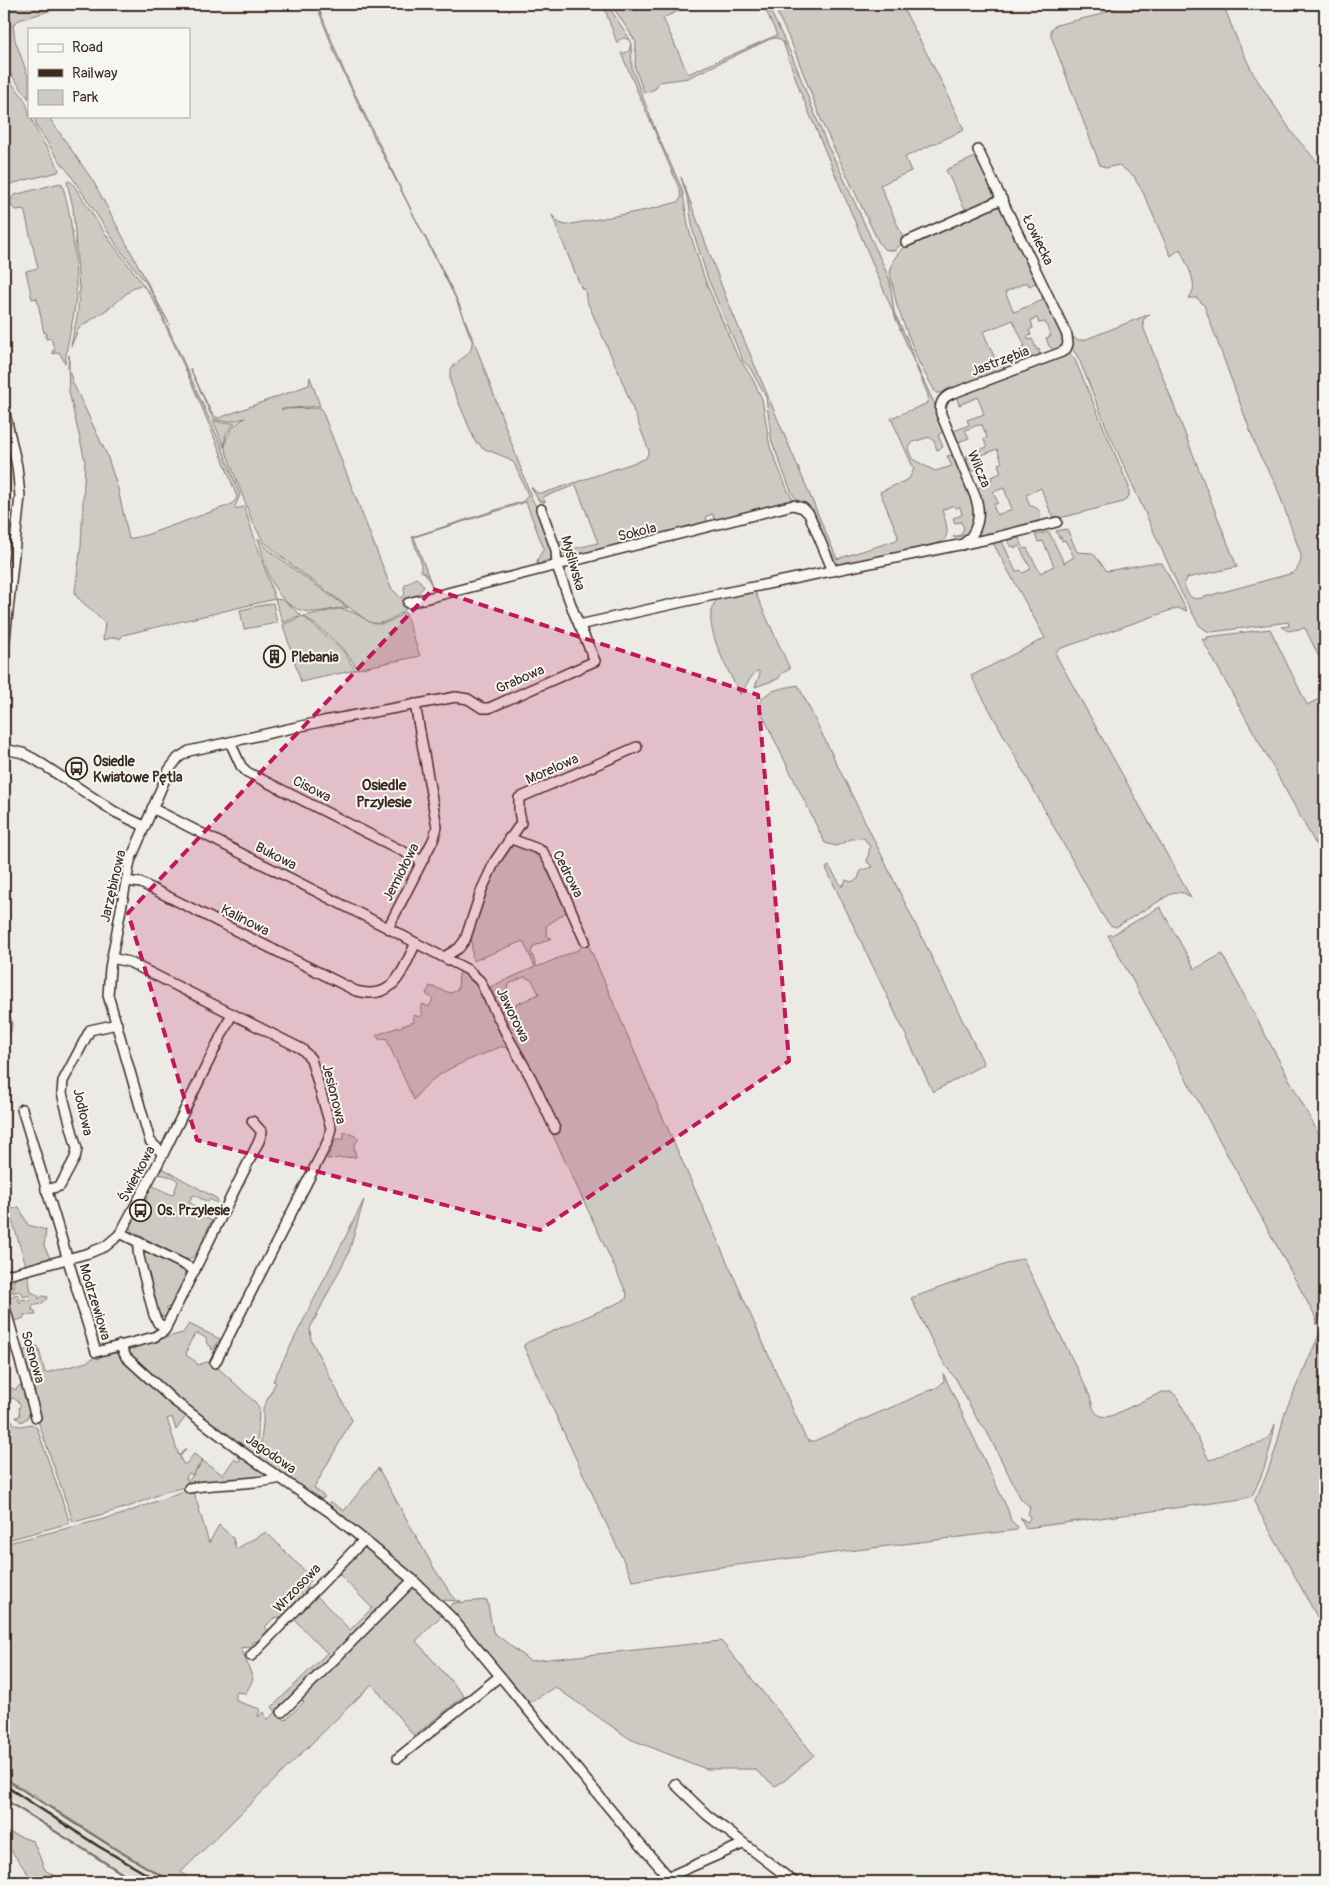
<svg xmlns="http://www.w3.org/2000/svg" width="1329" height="1886" viewBox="0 0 1329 1886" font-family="Pangolin,sans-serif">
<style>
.built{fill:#dcdad4}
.green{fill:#cdcac4;stroke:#847a71;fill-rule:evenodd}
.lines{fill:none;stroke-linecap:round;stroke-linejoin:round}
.stream{stroke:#7c7167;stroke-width:2.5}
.minor-casing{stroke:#3b2a1e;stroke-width:12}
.minor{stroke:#f6f6f2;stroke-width:9}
.rail{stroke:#3b2a1e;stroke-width:2.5}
.marked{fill:#c2185b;fill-opacity:0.2;stroke:#c2185b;stroke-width:4;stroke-dasharray:10 6;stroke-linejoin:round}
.labels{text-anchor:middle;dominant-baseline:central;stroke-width:4;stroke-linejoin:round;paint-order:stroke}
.street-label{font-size:14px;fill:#3b2a1e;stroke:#f6f6f2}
.poi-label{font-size:14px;font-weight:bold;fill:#3b2a1e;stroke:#f6f6f2;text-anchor:start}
.neighbourhood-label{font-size:15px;font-weight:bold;fill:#3b2a1e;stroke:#f6f6f2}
</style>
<rect width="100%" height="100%" fill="#ebeae5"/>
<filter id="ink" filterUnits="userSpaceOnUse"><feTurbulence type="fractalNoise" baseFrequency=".02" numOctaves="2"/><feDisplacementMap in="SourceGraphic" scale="10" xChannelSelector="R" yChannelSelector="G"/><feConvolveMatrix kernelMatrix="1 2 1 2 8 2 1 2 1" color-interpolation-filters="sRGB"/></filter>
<g filter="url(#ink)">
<polygon class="built" points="4,1781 37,1804 166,1882 143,1882 104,1860 4,1795"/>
<g class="green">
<polygon points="4,4 72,4 19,20 13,25 15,40 29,79 29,99 4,65"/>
<polygon points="316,4 317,4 344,71 415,218 437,259 459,304 473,340 472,341 455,297 374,137 338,61"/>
<path d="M603,4H607L631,41L632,69L657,134L682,189L689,230L705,280L736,353L752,378L762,399L770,447L788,491L794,502L714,521L713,514L706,516L707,523L601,552L571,556L563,553L558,541H561L573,549L598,543L576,485L543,497L545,502L539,501L531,487L537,493H544L642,460L646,458L649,451L619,373L586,299L585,289H582L578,280L552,215L559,223L566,225L647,210L678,202L681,198L680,190L621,53H625L629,51L631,44C628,37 621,36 617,43Z"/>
<path d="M611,4H678V8C684,8 687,4 693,4L663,18L688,74L777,35L763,4H767L792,56L827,145L838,166L885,269L890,281L894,312L907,339L914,360L934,403L944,431L938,435L943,447L937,450L934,441L929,437L913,442L908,449L912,459L935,471L952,466L947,456L955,455C961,469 970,484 974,499C978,516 974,539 953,537L961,535L964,528L961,522L955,523L953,518L962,515L960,507L955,508L954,505L942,510C945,520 951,533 943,541L903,553L841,566L833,561L791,491L772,442L766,397L750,368L743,361L708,279L693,231L689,204L681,177L725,295L837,559L897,540L898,535L880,492L909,479L914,469L891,418L926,404L928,399V395L800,91L783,42L777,38L770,39L688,78L659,82L655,89L644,93L635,68L636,42Z"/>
<polygon points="773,4 901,4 939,77 964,130 905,157 911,171 880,185 904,240 895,251 884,249 878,241 824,127 794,49"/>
<path d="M1123,4H1223L1238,42L1254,75L1293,134L1325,171V669L1305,628L1288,631L1282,627L1289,626L1288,622L1212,632L1207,631L1199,625L1182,594L1108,431L1079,359L1072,348V336L1077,340H1084L1150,314L1143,320L1144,329L1237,567L1187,578L1184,585C1187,592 1189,598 1197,599L1293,573C1299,568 1301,563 1301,555L1276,485L1258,452L1204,305L1197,298H1188C1202,287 1185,263 1180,249L1171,256L1142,190L1136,181L1135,177L1119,165L1106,168L1100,165L1051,36V29L1056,25L1098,15Z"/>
<path d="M4,73C13,87 29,98 29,116H31C35,134 51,151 59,169L58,172L10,184L6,182L4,171Z"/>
<polygon points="34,116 48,116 93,181 170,325 146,283 118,247 70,174 59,160 37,127"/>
<polygon points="977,156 995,195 995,198 968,211 964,207 946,170"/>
<path d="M69,181L73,184C83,199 92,214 102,229C122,258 145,284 162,314L221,445L240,495L234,509L244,507L275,599L283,600L301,615L283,623L275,599L123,635L120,639L116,637L103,640L105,623L76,596L75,591L81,546L85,461L69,392L68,365L69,355V370L73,383L107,455L118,489L129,539L146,535L230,505L235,501L237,497C216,439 192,382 166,327C161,316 152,291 141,285L134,287L112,306L79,328L71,346L78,312L79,292L81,288H79L73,207L67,182Z"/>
<path d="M60,183L62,184C72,215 77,266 76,298C74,320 67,341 65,363L59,352L53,354L52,351H55L51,338L46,339L45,335H47L46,332L44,333L37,298L32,299L26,271L38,268L24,209L16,210L11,206V199L14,195Z"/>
<polygon points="1000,203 1038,282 1029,286 1027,282 1005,292 1014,312 1043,300 1042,296 1043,296 1065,338 1063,347 1055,351 1049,346 1046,338 1051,336 1045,322 1039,323 1037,318 1031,320 1033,328 1029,330 1031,335 1027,337 1029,340 1032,339 1037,350 1039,349 1040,357 1013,367 1008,361 1025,355 1022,348 1025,346 1013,320 983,332 998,365 1003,363 1004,370 946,393 936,393 919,363 897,306 890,273 894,259 905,245"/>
<path d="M474,341L532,499L539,512L552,551L553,556L550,560L542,562V566H538L537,560L544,549L526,502L414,537L432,586L425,573L421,571V562L412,537L524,501L528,495L514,463L505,457L482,448L479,443H476L475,441L451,384C444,356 473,363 472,342Z"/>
<path d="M1065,354L1071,355L1075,360L1129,487V496L1123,502L1056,519L1050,511L1041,488L1026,495L1030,506C1039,507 1044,514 1038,521L974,538L977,532L974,485L975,483L978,488L992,482L991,477L1001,473L998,464L1002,462L997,449L975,458L979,468L971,472L966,460L968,459L966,456L987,447L984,440L987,437L982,425H978L965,430L969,438L958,442L954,431L969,425L967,420L984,414L978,397L959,405L957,397L950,400L945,411L946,414L943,415L946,400ZM1004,488L1012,509L997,515L993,505L998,503L993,492Z"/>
<path d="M190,368L211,412L216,417L219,418L309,385L310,377L320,406L281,409L321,408L391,588L401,598L405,595L404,589L405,585L416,578L420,581L424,587C417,593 416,600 409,606C400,615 382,627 369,622L295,568L263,541L252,521L225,449C225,434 233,425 245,418C234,421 222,424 212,417Z"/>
<polygon points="213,420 223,423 235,423 226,433 224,447"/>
<polygon points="1067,529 1077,552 1093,553 1107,571 1151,563 1162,563 1187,611 1177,608 1059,649 1056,652 1057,657 1191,898 1184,893 1174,892 1116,927 1110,925 1103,916 971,676 1045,638 993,543 1002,541 1016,572 1020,570 1023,573 1031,569 1019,546 1015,548 1013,546 1011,547 1008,540 1019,538 1024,549 1027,548 1040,573 1054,566 1043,541 1038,542 1035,535 1049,532 1064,563 1074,557 1065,540 1062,541 1061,537 1059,538 1056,531"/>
<path d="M258,538L268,549L296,571L348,608C335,607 322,613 310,612C273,608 266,567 258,538Z"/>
<path d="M755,592L790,669L782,673L778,679L755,687L760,674L758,670C750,677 747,685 740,694C731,675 690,608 724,596C733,593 745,593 755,592Z"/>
<polygon points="273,603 277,623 244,629 240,610"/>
<path d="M338,609C371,611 366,640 405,612L420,656L357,669C346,647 323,631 304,616Z"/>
<polygon points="303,616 344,652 355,670 301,682 283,625"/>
<polygon points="1270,629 1307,705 1325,696 1325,861 1202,639 1207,640 1207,637"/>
<path d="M798,685L984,1064L933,1092L826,868L829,866L842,887L846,880L851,882L858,879L861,870L873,867L867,862L870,847L864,838L851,839L836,846L825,843L759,708C759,690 785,688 798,685Z"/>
<path d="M511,844C547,843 556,884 568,911L546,926L547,937L552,938L534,946L531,952L537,967L580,949L583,944L587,941L659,1109L805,1437L808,1441H814L938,1387L944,1381L943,1373L1008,1510L1011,1521L1018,1527L1016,1530L705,1569L633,1581L524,1347V1345L528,1342L623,1301L626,1299L627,1294L519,1062L506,1028L509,1026L508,1022H503L500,1012L539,994L532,980L524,977L509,984L502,1003L498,1005L490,989V987L535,967L523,941L473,961C472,952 471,942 472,933C473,914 496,856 511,844Z"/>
<polygon points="1160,907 1195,969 1222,954 1325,1146 1325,1306 1316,1325 1315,1316 1108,935 1112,935"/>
<path d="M463,971L477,983L509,1047H500C469,1061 433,1070 414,1100L386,1038L380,1040L376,1035L414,1022L413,1015L420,1017L423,1013L420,1010L423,1004L429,1007L433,999L426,994L430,986L451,993L458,989L459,974Z"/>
<path d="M4,1010C12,1014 13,1023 11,1032L6,1033L4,1039Z"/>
<polygon points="344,1131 359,1138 354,1146 356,1157 327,1159 336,1139 344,1139"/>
<path d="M162,1168L216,1198V1199L218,1200L216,1203L210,1199L208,1202L194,1195L192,1196L189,1202L201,1210L199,1214L212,1221C204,1230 201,1261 185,1259L131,1231V1227L144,1201L147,1199V1194L155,1179L153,1186L172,1195L174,1193L178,1181L173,1177L159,1174Z"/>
<polygon points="364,1200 349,1252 310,1328 311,1340 352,1420 314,1488 325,1497 320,1500 261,1461 260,1450 263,1424 263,1408 276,1382 273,1381"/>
<polygon points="4,1202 8,1203 11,1209 19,1207 28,1225 46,1230 44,1246 50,1258 26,1265 9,1211 4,1212"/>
<polygon points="147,1251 180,1267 186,1274 186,1279 173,1306 166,1308 170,1312 165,1317 159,1316 157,1314 142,1255"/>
<path d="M1023,1258L1090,1396C1093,1409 1095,1419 1111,1416L1162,1392H1172L1178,1398L1209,1460C1218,1459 1223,1454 1231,1450C1252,1441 1266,1452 1275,1424C1271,1450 1264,1472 1252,1496L1242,1499L1026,1528L1020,1517L1027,1522L1030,1518L1028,1514L1030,1507L1021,1499L985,1428L977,1419L956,1379L947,1368L935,1347L911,1298Z"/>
<path d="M28,1273L31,1292L38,1295L39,1299L42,1296L48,1297C45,1302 39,1306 33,1305L32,1310L35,1311L36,1315H24V1318L15,1321L12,1320L6,1306L10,1297L17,1294L20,1298L18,1300L20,1303L22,1299L30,1301L29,1295L24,1297L22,1293L17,1291L13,1293L12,1290L14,1288V1285H11L10,1288L6,1287V1284L9,1281L14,1282L15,1278Z"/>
<polygon points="189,1324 220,1339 213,1350 211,1349 212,1347 207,1344 206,1338 199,1334 195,1334 189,1344 186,1355 195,1361 198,1365 207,1362 216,1366 256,1403 259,1409 257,1459 177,1399 127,1353 131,1347 135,1349 135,1346 183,1333"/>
<polygon points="1320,1333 1325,1339 1325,1631 1254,1502 1266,1476 1276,1448 1285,1412"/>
<path d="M38,1346L45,1373L87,1362L95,1357L98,1359C102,1354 114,1351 120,1355L186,1416L176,1430L172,1417L167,1419L179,1456L186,1448L180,1457L183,1464H186L194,1454L203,1460L192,1475L189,1473L186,1477L188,1482L203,1461L223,1475L234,1459L239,1462L240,1459L237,1456L241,1454L269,1475V1477L185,1487L165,1492L128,1507L78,1521H73L37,1418L22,1351Z"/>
<polygon points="23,1385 31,1411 26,1419 21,1422 16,1417 20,1416 19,1407 21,1405 14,1398 4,1401 4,1390 13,1388 15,1390 19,1386"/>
<polygon points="4,1409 7,1420 11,1419 15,1425 21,1426 31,1424 37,1428 70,1523 4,1541"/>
<polygon points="378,1468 435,1570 452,1595 458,1601 461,1601 440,1600 364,1534 329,1506 330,1501 344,1511"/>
<polygon points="193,1489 209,1543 219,1525 233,1538 236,1549 266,1532 311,1577 310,1581 307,1584 307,1595 285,1616 274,1618 265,1627 270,1632 261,1640 253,1642 251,1648 241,1647 253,1679 246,1693 236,1692 236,1701 260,1709 258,1717 264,1712 267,1720 276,1712 272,1707 327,1653 292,1617 315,1594 350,1630 372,1608 338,1573 362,1547 365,1546 406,1581 392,1599 276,1712 285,1720 304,1702 300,1698 412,1587 443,1614 416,1641 464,1696 414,1736 372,1684 181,1872 191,1880 189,1882 172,1882 117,1850 87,1832 80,1825 77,1826 60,1815 60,1812 56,1812 55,1809 44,1804 44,1802 41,1801 41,1799 34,1794 31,1796 4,1778 4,1544 120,1515 178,1493"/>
<polygon points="487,1600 493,1632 530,1661 721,1641 814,1755 784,1781 775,1786 754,1769 706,1769 630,1739 555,1687 521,1708 444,1613 453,1603"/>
<polygon points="4,1831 33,1841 45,1870 63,1882 34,1882 4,1841"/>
</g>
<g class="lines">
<g class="stream">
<polyline points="4,1778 117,1850 172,1882"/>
<polyline points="4,1799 136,1882"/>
</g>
<defs>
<g id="minor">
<polyline points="906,242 1002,199"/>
<polyline points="4,409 17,466 20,496 4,649"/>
<path d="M962,545C978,534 982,514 975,496L941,414C939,404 942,398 951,394L1062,352L1066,349L1068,344L1067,335L978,150"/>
<polyline points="408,603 793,505 803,508 809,514 833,571"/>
<polyline points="579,625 709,596 993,538 1057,522"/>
<polyline points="230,742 241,766 247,772 422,861"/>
<polyline points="4,749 23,753 36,760 115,812 144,826"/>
<polyline points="152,808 388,928"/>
<polyline points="509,838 538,849 543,852 552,867 585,941"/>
<path d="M126,881L141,883L356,991C395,1001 401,972 416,943L388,928L434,838L437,827L415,704"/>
<polyline points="416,943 468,970 480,981 509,1039 531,1078 555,1129"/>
<polyline points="444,957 459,948 465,940 482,889 495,861 521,823 519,811 519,798 637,747"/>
<polyline points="112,958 129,962 302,1049 311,1059 331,1128 328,1141 215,1363"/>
<polyline points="22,1109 96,1352 154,1337 164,1331 259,1141 262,1132 252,1121"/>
<polyline points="163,1154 150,1141 108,995 110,968 130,861 169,770 178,758 189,751 324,721 456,697 468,699 482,708 489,708 595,661 574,613 557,566 556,550 541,509"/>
<polyline points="46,1190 60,1186 75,1158 77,1149 62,1093 63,1081 90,1030 117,1024"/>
<polyline points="120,1233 195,1270"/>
<polyline points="140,1243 138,1250 139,1257 154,1315 158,1323 166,1328"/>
<polyline points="4,1276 89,1253 106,1246 120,1234 163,1154 232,1014"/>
<polyline points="4,1304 36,1417"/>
<polyline points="120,1345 126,1357 173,1400 248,1456 331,1513 413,1580 452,1618 624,1826 673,1882"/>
<path d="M189,1488C220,1483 251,1485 281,1478"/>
<polyline points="251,1656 364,1540"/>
<polyline points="282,1712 413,1580"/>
<polyline points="398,1758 500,1676"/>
<polyline points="675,1784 707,1815 794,1882"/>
<polyline points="668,1877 743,1844"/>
</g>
</defs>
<use href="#minor" class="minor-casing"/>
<use href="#minor" class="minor"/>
<polyline class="rail" points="4,1785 98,1846 160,1882"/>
</g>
</g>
<path class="marked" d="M433,589L758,695L789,1061L540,1230L197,1140L128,913Z"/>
<defs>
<symbol id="building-ring" viewBox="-11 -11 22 22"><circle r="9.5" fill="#f6f6f2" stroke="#3b2a1e" stroke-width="1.5"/><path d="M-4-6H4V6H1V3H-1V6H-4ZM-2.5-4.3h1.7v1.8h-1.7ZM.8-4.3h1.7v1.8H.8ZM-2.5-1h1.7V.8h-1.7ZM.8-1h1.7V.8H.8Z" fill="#3b2a1e"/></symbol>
<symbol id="bus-ring" viewBox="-11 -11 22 22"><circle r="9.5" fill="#f6f6f2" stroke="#3b2a1e" stroke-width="1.5"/><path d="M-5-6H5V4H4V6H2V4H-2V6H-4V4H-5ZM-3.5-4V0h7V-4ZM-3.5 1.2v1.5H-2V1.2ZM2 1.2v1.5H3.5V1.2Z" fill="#3b2a1e"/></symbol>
</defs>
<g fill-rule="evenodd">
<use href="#building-ring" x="262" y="644" width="25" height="25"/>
<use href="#bus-ring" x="64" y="756" width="25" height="25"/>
<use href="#bus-ring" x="128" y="1198" width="25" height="25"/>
</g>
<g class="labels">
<g class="street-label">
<text transform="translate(1038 240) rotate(64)">Łowiecka</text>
<text transform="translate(1000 361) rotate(-21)">Jastrzębia</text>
<text transform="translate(979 469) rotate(67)">Wilcza</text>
<text transform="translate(637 532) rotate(-14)">Sokola</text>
<text transform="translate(573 563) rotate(74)">Myśliwska</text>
<text transform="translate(520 679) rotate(-24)">Grabowa</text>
<text transform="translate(552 769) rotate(-24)">Morelowa</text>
<text transform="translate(312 789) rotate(27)">Cisowa</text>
<text transform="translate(276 856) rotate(27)">Bukowa</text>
<text transform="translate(401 872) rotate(-63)">Jemiołowa</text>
<text transform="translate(568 874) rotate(63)">Cedrowa</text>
<text transform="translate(113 886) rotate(-77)">Jarzębinowa</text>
<text transform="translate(245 920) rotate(27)">Kalinowa</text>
<text transform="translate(513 1015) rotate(64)">Jaworowa</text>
<text transform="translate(334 1094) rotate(76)">Jesionowa</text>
<text transform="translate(83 1112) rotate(77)">Jodłowa</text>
<text transform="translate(137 1174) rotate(-62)">Świerkowa</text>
<text transform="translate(95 1302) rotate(73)">Modrzewiowa</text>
<text transform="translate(33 1357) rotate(74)">Sosnowa</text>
<text transform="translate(271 1454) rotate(35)">Jagodowa</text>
<text transform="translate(297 1588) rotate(-46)">Wrzosowa</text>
</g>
<g class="poi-label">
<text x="291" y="657">Plebania</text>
<text x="93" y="761">Osiedle<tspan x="93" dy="16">Kwiatowe Pętla</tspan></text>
<text x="157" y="1210">Os. Przylesie</text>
</g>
<g class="neighbourhood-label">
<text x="384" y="785">Osiedle<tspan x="384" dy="17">Przylesie</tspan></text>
</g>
</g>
<rect width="1329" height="1886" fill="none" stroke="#f6f6f2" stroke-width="20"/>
<rect x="10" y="10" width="1309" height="1866" fill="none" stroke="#3b2a1e" stroke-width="2" filter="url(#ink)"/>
<rect x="28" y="28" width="162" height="90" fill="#f6f6f2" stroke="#aba49d"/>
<rect x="38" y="44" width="25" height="8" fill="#f6f6f2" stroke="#aba49d"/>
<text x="72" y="52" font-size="15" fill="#3b2a1e">Road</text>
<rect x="38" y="69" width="25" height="8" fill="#3b2a1e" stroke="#aba49d"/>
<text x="72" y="78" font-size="15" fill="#3b2a1e">Railway</text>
<rect x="38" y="90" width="25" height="15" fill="#cdcac4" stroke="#aba49d"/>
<text x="72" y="102" font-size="15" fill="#3b2a1e">Park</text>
</svg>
